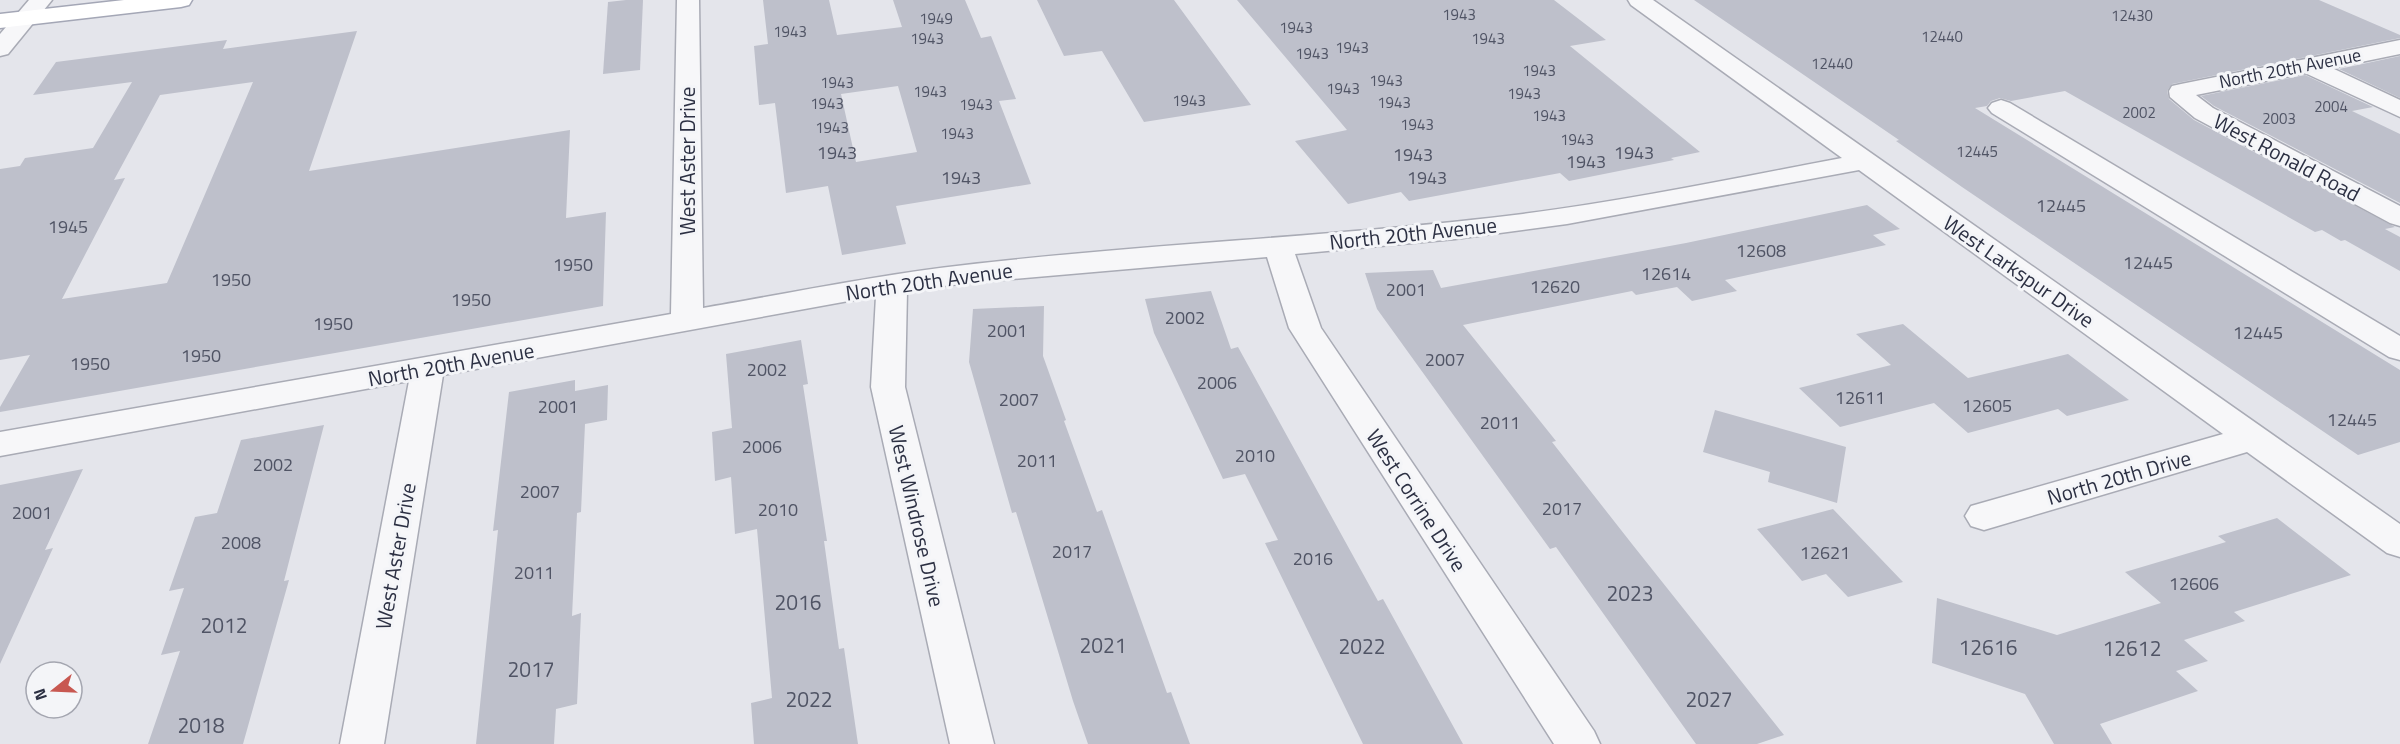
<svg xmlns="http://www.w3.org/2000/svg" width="2400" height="744" viewBox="0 0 2400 744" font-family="'Titillium Web',sans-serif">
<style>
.building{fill:#bec0cb;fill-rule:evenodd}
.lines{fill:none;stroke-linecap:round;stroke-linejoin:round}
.minor-casing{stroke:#a9abb5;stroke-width:3}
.major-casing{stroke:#a4a7b6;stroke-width:3}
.minor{fill:#f7f7f9;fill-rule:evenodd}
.major{fill:#fff;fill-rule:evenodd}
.labels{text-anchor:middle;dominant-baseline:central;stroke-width:6;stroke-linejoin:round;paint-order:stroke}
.far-number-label{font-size:15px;fill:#505465}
.far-street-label{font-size:18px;fill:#2c3043;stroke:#f4f5f8}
.number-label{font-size:18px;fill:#505465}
.street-label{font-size:21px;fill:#2c3043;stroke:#f4f5f8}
.near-number-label{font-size:21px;fill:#505465}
</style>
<rect width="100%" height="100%" fill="#e4e5eb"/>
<g class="building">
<polygon points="626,0 643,0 640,70 603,74 608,2"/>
<path d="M763,0H829L837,35L902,27L893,0H965L981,38L991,36L1016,99L999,101L1031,184L896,206L906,244L842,255L828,186L786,193L775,103L759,105L754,46L768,44ZM898,86L917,152L856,162L841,94Z"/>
<polygon points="1037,0 1174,0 1251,105 1144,122 1102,51 1064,56"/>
<polygon points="1237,0 1554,0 1606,40 1570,46 1700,152 1671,158 1674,160 1569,181 1560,173 1409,201 1401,192 1348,204 1295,141 1347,130"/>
<polygon points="1694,0 2319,0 2400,35 2400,38 2172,84 2167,91 2169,99 2194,120 2395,227 2385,229 2400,237 2400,271 2345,240 2341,241 2322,230 2315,232 2065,91 2011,101 2000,98 1991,101 1987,106 1975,108 2400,370 2400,442 2358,455 1962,187 1896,141 1899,140"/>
<path d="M357,31L309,171L570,130L566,218L606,212L603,306L0,412V407L30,355L0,360V169L20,166L25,158L93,148L132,82L33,95L56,62L227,40L223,49ZM253,82L167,283L62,299L125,178L114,180L160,95Z"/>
<polygon points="2400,56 2400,98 2339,69"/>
<polygon points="2305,75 2373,107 2352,111 2400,134 2400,203 2214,106 2201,96"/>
<polygon points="1867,205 1900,229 1873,235 1886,245 1725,280 1737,291 1692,301 1677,287 1636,295 1632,291 1463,325 1556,441 1552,442 1632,544 1784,735 1757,744 1696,744 1556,547 1550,549 1377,309 1365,273 1433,270 1441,288 1686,243"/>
<polygon points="1211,291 1231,349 1238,347 1378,601 1383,599 1463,744 1363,744 1265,543 1278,540 1245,474 1223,479 1154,333 1145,299"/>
<polygon points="1044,306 1043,356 1066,420 1064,421 1097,512 1102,510 1167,693 1171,692 1190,744 1088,744 1073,701 1016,512 1012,513 969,362 973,309"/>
<polygon points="1903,324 1968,378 2068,354 2129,400 2067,416 2058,409 1968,433 1934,403 1840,427 1799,388 1891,365 1856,334"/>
<polygon points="801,340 808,384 803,385 827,541 824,541 839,649 844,648 858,744 754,744 751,703 772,698 757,529 735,534 731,477 715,481 712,432 732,428 726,354"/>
<polygon points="575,380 575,391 608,385 607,420 585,424 581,512 577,513 572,616 581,613 577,704 556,709 554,744 476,744 498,530 493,531 509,392"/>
<polygon points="1715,410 1846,447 1837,503 1768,482 1770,472 1703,452"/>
<polygon points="324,425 284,581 289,580 243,744 148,744 180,651 161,655 184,588 169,591 195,517 217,513 241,440"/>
<polygon points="83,469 45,550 53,548 0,664 0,485"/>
<polygon points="1833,509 1903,582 1848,597 1826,574 1802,581 1757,529"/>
<polygon points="2277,518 2351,575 2234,612 2245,621 2184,640 2208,661 2176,671 2198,691 2100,724 2112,744 2054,744 2025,694 1932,663 1937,598 2057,635 2161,603 2125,572 2226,542 2218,536"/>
</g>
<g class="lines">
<defs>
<g id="minor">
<polygon points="29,0 52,0 8,54 0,56 0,34"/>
<path d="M677,0H699L703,308C790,293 877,275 965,265C1151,243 1337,237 1523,214C1630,200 1736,178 1842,158L1631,5L1628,0H1653L2400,524V557L2387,553L2247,452L1984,530L1971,526L1965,516L1971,506L2223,434L1859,170L1567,224L1455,239L1295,254L1321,328L1594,731L1600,744H1554L1289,328L1267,257L966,283L907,291L905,387L994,744H950L871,387L876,296L443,375L384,744H340L409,381L0,456V432L671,314Z"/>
<polygon points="2400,40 2400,54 2332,68 2400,100 2400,117 2305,73 2196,95 2213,108 2400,206 2400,226 2390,223 2195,118 2170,97 2169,91 2172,86 2181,84"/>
<polygon points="2001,100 2010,103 2400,336 2400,360 2389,357 1992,113 1988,108 1992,103"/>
</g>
<polygon id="major" points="124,0 192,0 189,5 181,7 0,28 0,14"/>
</defs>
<use href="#minor" class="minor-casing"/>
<use href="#major" class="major-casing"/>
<use href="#minor" class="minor"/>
<use href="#major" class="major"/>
</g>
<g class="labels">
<g class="far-number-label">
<text x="1459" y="14">1943</text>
<text x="2132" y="15">12430</text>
<text x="936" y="18">1949</text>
<text x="1296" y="27">1943</text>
<text x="790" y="31">1943</text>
<text x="1942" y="36">12440</text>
<text x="927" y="38">1943</text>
<text x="1488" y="38">1943</text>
<text x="1352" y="47">1943</text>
<text x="1312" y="53">1943</text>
<text x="1832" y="63">12440</text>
<text x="1539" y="70">1943</text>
<text x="1386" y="80">1943</text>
<text x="837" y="82">1943</text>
<text x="1343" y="88">1943</text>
<text x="930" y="91">1943</text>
<text x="1524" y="93">1943</text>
<text x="1189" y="100">1943</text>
<text x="1394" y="102">1943</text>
<text x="827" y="103">1943</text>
<text x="976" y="104">1943</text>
<text x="2331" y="106">2004</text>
<text x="2139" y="112">2002</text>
<text x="1549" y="115">1943</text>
<text x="2279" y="118">2003</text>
<text x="1417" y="124">1943</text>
<text x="832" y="127">1943</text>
<text x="957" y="133">1943</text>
<text x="1577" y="139">1943</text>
<text x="1977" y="151">12445</text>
</g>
<g class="far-street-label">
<text transform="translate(2290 68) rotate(-11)">North 20th Avenue</text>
</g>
<g class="number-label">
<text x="837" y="152">1943</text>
<text x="1634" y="152">1943</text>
<text x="1413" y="154">1943</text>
<text x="1586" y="161">1943</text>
<text x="961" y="177">1943</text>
<text x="1427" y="177">1943</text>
<text x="2061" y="205">12445</text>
<text x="68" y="226">1945</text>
<text x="1761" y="250">12608</text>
<text x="2148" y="262">12445</text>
<text x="573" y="264">1950</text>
<text x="1666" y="273">12614</text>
<text x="231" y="279">1950</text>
<text x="1555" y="286">12620</text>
<text x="1406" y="289">2001</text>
<text x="471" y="299">1950</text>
<text x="1185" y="317">2002</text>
<text x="333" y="323">1950</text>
<text x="1007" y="330">2001</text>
<text x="2258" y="332">12445</text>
<text x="201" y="355">1950</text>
<text x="1445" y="359">2007</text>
<text x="90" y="363">1950</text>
<text x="767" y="369">2002</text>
<text x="1217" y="382">2006</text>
<text x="1860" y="397">12611</text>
<text x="1019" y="399">2007</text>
<text x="1987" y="405">12605</text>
<text x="558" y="406">2001</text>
<text x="2352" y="419">12445</text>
<text x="1500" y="422">2011</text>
<text x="762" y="446">2006</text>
<text x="1255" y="455">2010</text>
<text x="1037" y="460">2011</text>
<text x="273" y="464">2002</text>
<text x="540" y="491">2007</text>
<text x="1562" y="508">2017</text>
<text x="778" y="509">2010</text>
<text x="32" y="512">2001</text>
<text x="241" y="542">2008</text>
<text x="1072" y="551">2017</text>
<text x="1825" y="552">12621</text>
<text x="1313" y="558">2016</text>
<text x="534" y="572">2011</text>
<text x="2194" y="583">12606</text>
</g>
<g class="street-label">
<text transform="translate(2287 157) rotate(28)">West Ronald Road</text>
<text transform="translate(687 161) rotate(-90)">West Aster Drive</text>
<text transform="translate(1413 233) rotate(-6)">North 20th Avenue</text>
<text transform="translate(2019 271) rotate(35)">West Larkspur Drive</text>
<text transform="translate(929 281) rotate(-8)">North 20th Avenue</text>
<text transform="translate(451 364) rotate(-10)">North 20th Avenue</text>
<text transform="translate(2119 477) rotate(-16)">North 20th Drive</text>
<text transform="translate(1417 500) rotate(57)">West Corrine Drive</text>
<text transform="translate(917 516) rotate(77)">West Windrose Drive</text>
<text transform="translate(395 556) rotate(-80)">West Aster Drive</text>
</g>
<g class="near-number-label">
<text x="1630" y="593">2023</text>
<text x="798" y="602">2016</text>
<text x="224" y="625">2012</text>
<text x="1103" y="645">2021</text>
<text x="1362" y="646">2022</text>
<text x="1988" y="647">12616</text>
<text x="2132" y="648">12612</text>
<text x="531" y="669">2017</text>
<text x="809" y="699">2022</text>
<text x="1709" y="699">2027</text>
<text x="201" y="725">2018</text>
</g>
</g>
<g transform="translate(54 690) rotate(252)"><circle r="28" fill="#f4f5f8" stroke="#a4a6b0" stroke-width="1.5"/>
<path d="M0-4.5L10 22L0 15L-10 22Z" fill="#c85851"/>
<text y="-9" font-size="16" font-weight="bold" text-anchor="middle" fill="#2c3043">N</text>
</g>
</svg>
